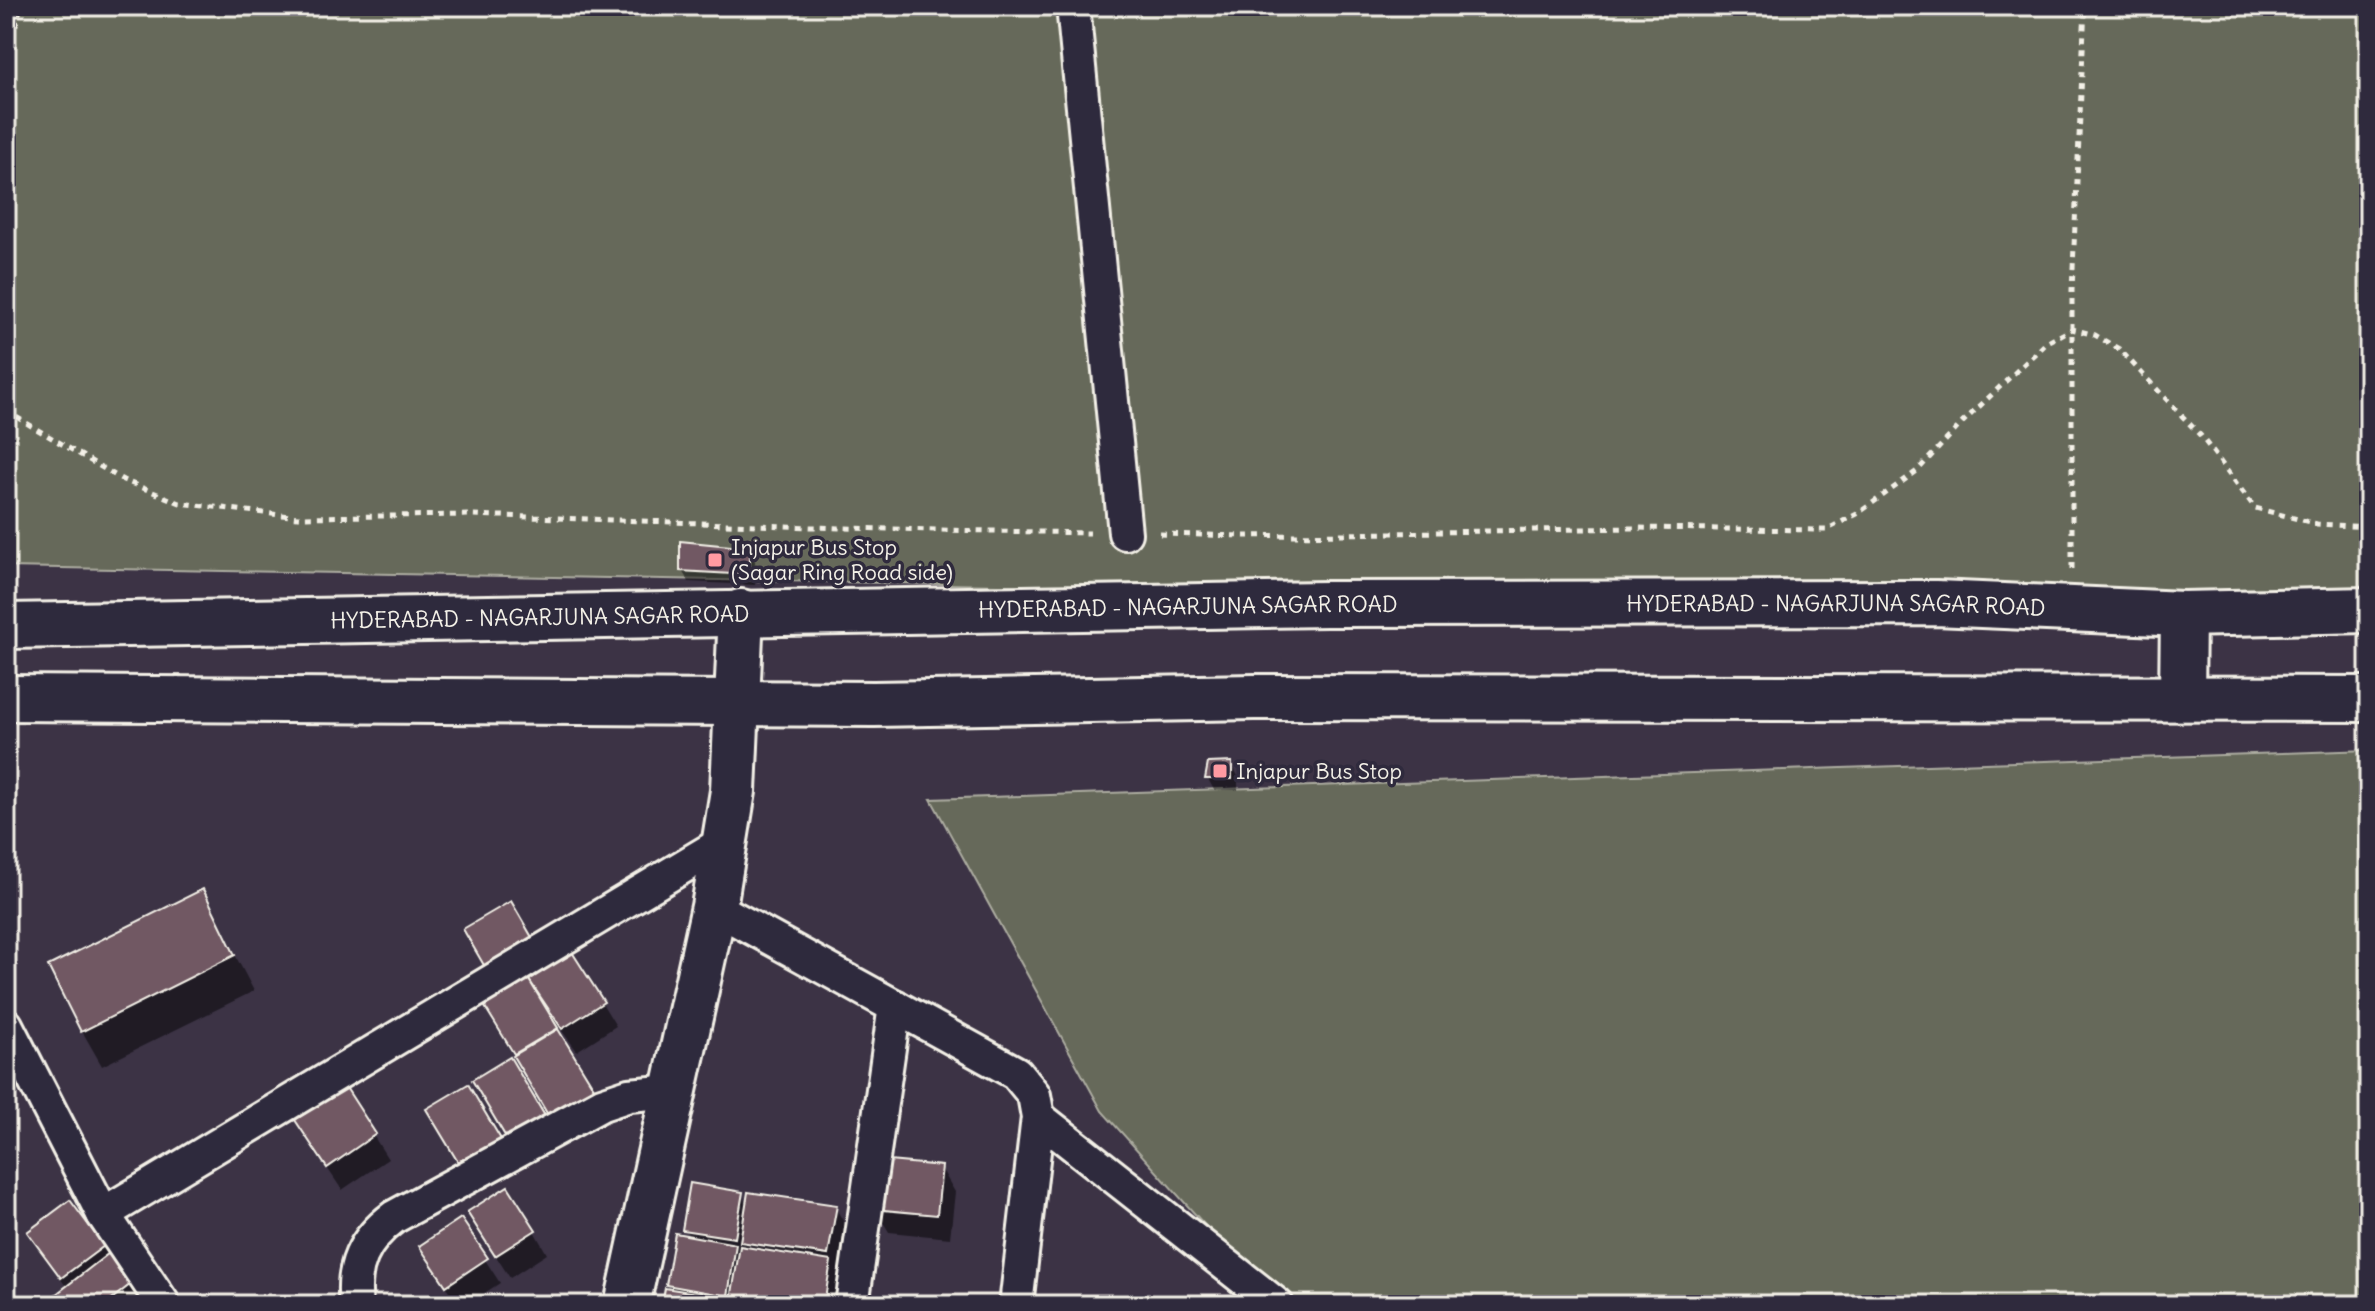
<svg xmlns="http://www.w3.org/2000/svg" width="2375" height="1311" viewBox="0 0 2375 1311" font-family="Delius,sans-serif">
<style>
.green{fill:#66695a;stroke:#adada1;stroke-width:2}
.shadow{fill:#0007}
.building{fill:#715964;stroke:#f4f1e8;stroke-width:2}
.lines{fill:none;stroke-linecap:round;stroke-linejoin:round}
.street-casing{stroke:#f4f1e8;stroke-width:38}
.secondary-casing{stroke:#f4f1e8;stroke-width:50}
.primary-casing{stroke:#f4f1e8;stroke-width:50}
.path{stroke:#f4f1e8;stroke-width:5;stroke-dasharray:6 6;stroke-linecap:butt}
.street{stroke:#2f2a3d;stroke-width:32}
.secondary{stroke:#2f2a3d;stroke-width:44}
.primary{stroke:#2f2a3d;stroke-width:44}
.poi-dot{fill:#ff9aa2;stroke:#2f2a3d;stroke-width:3}
.labels{text-anchor:middle;dominant-baseline:central;stroke-width:7;stroke-linejoin:round;paint-order:stroke}
.poi-label{font-size:22px;fill:#f4f1e8;stroke:#2f2a3d;text-anchor:start}
.street-label{font-size:22px;fill:#f4f1e8;stroke:#2f2a3d}
</style>
<rect width="100%" height="100%" fill="#3c3345"/>
<filter id="ink" filterUnits="userSpaceOnUse"><feTurbulence type="fractalNoise" baseFrequency=".0125" numOctaves="2"/><feDisplacementMap in="SourceGraphic" scale="16" xChannelSelector="R" yChannelSelector="G"/><feConvolveMatrix kernelMatrix="1 2 1 2 8 2 1 2 1" color-interpolation-filters="sRGB"/></filter>
<g filter="url(#ink)">
<g class="green">
<polygon points="6,6 2369,6 2369,610 6,567"/>
<polygon points="2369,750 2369,1305 1277,1305 1102,1111 931,799"/>
</g>
<g class="shadow">
<polygon points="749,550 755,561 755,585 689,582 682,571"/>
<polygon points="1231,764 1238,776 1238,790 1214,790 1208,779 1210,765"/>
<polygon points="202,892 254,991 102,1066 82,1031"/>
<polygon points="510,904 548,970 602,1003 616,1026 577,1051 554,1020 552,1022 605,1112 563,1137 485,1003"/>
<polygon points="344,1089 388,1159 342,1190 311,1144"/>
<polygon points="941,1168 955,1192 950,1238 889,1232 875,1209"/>
<polygon points="741,1194 748,1206 835,1207 849,1231 841,1278 839,1278 844,1287 841,1305 664,1305 672,1291 668,1284 690,1238 685,1229"/>
<polygon points="460,1221 500,1283 466,1305 458,1305 435,1270"/>
<polygon points="534,1231 547,1254 510,1278 483,1236"/>
<polygon points="29,1232 103,1247 148,1305 56,1305 67,1288"/>
</g>
<g class="building">
<polygon points="680,541 750,548 750,575 680,571"/>
<polygon points="1232,762 1232,779 1205,779 1208,763"/>
<polygon points="203,889 235,955 81,1032 48,966"/>
<polygon points="511,901 537,946 489,974 463,929"/>
<polygon points="572,952 604,1002 562,1029 529,980"/>
<polygon points="526,975 558,1028 514,1054 482,1002"/>
<polygon points="558,1029 594,1088 548,1115 513,1056"/>
<polygon points="510,1057 545,1116 507,1139 472,1080"/>
<polygon points="468,1084 502,1141 461,1167 426,1109"/>
<polygon points="345,1086 376,1134 327,1168 295,1120"/>
<polygon points="878,1160 942,1166 937,1215 873,1209"/>
<polygon points="690,1183 743,1192 735,1238 682,1230"/>
<polygon points="508,1186 536,1230 495,1256 467,1212"/>
<polygon points="748,1192 837,1205 828,1255 740,1242"/>
<polygon points="70,1200 104,1246 61,1278 27,1232"/>
<polygon points="461,1218 488,1258 446,1286 419,1246"/>
<polygon points="675,1233 736,1244 728,1296 666,1285"/>
<polygon points="740,1246 831,1261 824,1305 769,1305 731,1299"/>
<polygon points="113,1250 136,1280 104,1305 55,1305 50,1299"/>
<polygon points="665,1288 727,1298 726,1305 662,1305"/>
</g>
<g class="lines">
<defs>
<g id="street">
<polyline points="1073,6 1125,533"/>
<polyline points="714,907 1016,1073 1034,1095 1038,1117 1016,1305"/>
<polyline points="6,1025 103,1214 164,1305"/>
<polyline points="1038,1117 1277,1305"/>
<polyline points="103,1214 724,842"/>
<path d="M356,1305C351,1267 363,1240 394,1217L602,1104L629,1095L674,1091"/>
<polyline points="852,1305 895,1006"/>
</g>
<polyline id="secondary" points="627,1305 714,907 733,791 741,612"/>
<g id="primary">
<path id="s1" d="M6,626L1326,604L1936,603L2183,614L2369,610"/>
<polyline points="6,698 874,704 1254,697 2369,699"/>
<polyline points="2182,698 2183,614"/>
</g>
</defs>
<use href="#street" class="street-casing"/>
<use href="#secondary" class="secondary-casing"/>
<use href="#primary" class="primary-casing"/>
<g class="path">
<polyline points="6,61 21,6"/>
<polyline points="6,411 123,480 180,503 298,517 473,515 841,528 1090,533"/>
<polyline points="1160,534 1247,536 1628,528 1826,530 1857,514 1917,471 1963,422 2046,343 2072,329 2095,335 2119,349 2201,436 2255,508 2317,524 2369,527"/>
<polyline points="2072,569 2072,290 2085,6"/>
</g>
<use href="#street" class="street"/>
<use href="#secondary" class="secondary"/>
<use href="#primary" class="primary"/>
</g>
</g>
<g class="poi-dot">
<rect x="707" y="552" width="16" height="16" rx="4"/>
<rect x="1212" y="763" width="16" height="16" rx="4"/>
</g>
<g class="labels">
<g class="poi-label">
<text x="731" y="547">Injapur Bus Stop<tspan x="731" dy="25">(Sagar Ring Road side)</tspan></text>
<text x="1236" y="771">Injapur Bus Stop</text>
</g>
<g class="street-label">
<text stroke="none"><textPath href="#s1" startOffset="1830">HYDERABAD - NAGARJUNA SAGAR ROAD</textPath></text>
<text stroke="none"><textPath href="#s1" startOffset="1182">HYDERABAD - NAGARJUNA SAGAR ROAD</textPath></text>
<text stroke="none"><textPath href="#s1" startOffset="534">HYDERABAD - NAGARJUNA SAGAR ROAD</textPath></text>
</g>
</g>
<rect width="2375" height="1311" fill="none" stroke="#2f2a3d" stroke-width="32"/>
<rect x="16" y="16" width="2343" height="1279" fill="none" stroke="#f4f1e8" stroke-width="3" filter="url(#ink)"/>
</svg>
